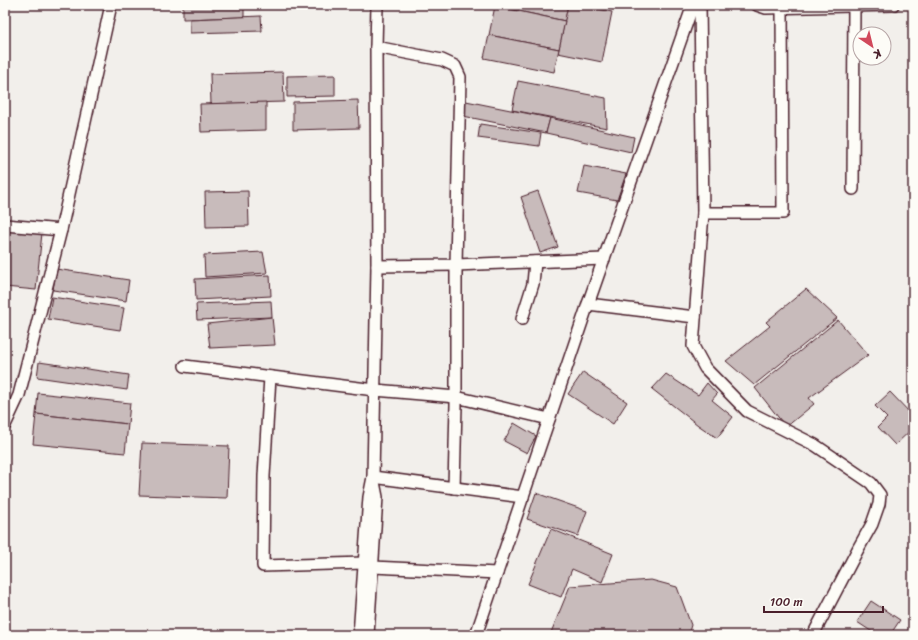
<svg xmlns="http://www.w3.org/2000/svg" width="918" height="640" viewBox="0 0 918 640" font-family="Sriracha,sans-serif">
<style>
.building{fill:#c8bbbb;stroke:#4a1f2b}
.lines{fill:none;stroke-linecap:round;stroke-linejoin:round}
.minor-casing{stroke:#4a1f2b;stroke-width:14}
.minor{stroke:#fdfcf7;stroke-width:11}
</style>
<rect width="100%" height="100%" fill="#f2efeb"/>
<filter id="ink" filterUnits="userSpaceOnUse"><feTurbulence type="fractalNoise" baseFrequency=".025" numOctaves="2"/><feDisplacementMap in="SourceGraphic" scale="8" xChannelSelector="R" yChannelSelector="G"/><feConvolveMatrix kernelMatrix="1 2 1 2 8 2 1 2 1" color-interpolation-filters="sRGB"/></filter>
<g filter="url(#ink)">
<g class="building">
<polygon points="183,5 244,5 244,17 183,19"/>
<polygon points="495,5 568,5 565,21 495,6"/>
<polygon points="568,5 579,5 612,12 602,62 558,53"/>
<polygon points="495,6 565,21 559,49 489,35"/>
<polygon points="261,16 262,31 190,33 190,19"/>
<polygon points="489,35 559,49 554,72 484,58"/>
<polygon points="283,72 284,102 211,104 210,74"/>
<polygon points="335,75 335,96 287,97 287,76"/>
<polygon points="518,81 606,98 607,128 512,110"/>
<polygon points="358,100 359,128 293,130 293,102"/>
<polygon points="466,101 550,118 546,133 463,116"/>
<polygon points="266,102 266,130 201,132 200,104"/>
<polygon points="550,118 634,137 631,152 546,133"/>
<polygon points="480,124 541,133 539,146 478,138"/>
<polygon points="584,166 626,174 617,200 578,193"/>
<polygon points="248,191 249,226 206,227 205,192"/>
<polygon points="538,191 558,247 540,253 521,197"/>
<polygon points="5,229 42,233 36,290 5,287"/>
<polygon points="263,252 267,273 205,277 204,255"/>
<polygon points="56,269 129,280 126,301 53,290"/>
<polygon points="270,275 271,296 196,300 195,279"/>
<polygon points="806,289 837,318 754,385 726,361 770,326 766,322"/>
<polygon points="52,297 124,308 120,330 48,319"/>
<polygon points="271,301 272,317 197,320 196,304"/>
<polygon points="272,317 275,345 210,348 207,324"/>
<polygon points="838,320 868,355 809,398 814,404 786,427 755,388"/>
<polygon points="39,362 129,375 127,390 37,377"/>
<polygon points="583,372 627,402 613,424 568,394"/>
<polygon points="666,374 698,395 707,383 717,394 712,400 733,417 717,438 698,425 652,389"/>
<polygon points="890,392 913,416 913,428 895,445 878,427 887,418 875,406"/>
<polygon points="38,393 130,403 128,424 36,414"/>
<polygon points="36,414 128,424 125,453 33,444"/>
<polygon points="514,423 536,436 527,453 504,441"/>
<polygon points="142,443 229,446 227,498 139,495"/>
<polygon points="536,493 587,511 578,536 527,519"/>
<polygon points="551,529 613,554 602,582 572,569 561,597 528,584"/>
<polygon points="651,580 677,587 691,625 688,635 550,635 570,586"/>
<polygon points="871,601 900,620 890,635 877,635 857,622"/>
</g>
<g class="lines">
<defs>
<g id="minor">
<polyline points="377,5 376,47 377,266 373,477 523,497"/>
<polyline points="700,5 703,213 693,346 705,368 747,411 815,445 871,483 880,495 879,504 872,524 858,549 813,635"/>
<polyline points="757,5 766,8 893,5"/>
<polyline points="376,47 442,60 455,66 460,77 456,265 456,405 454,488"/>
<polyline points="853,189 854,5"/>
<polyline points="703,213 783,213 782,8"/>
<polyline points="5,225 61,230"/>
<polyline points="377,266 456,265 604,259"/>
<polyline points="588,304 695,317"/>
<polyline points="522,319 533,284 535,262"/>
<polyline points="185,366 375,390 456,397 549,419"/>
<polyline points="270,377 264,476 263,566 364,563"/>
<polyline points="5,425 19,395 61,230 111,5"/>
<polyline points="373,567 497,573"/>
<polyline points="359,635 369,497 373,477 377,497 368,635"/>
<polyline points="476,635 588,304 693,5"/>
</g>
</defs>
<use href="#minor" class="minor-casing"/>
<use href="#minor" class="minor"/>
</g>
</g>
<rect width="918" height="640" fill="none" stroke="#fdfcf7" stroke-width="20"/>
<rect x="10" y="10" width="898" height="620" fill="none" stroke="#4a1f2b" stroke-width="1.5" filter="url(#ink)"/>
<g transform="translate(872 46) rotate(145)"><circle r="19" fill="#fdfcf7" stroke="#b5a4a5"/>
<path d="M0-3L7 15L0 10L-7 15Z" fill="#d1495b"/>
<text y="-6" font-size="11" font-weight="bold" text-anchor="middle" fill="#4a1f2b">K</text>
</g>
<path d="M764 606v6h119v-6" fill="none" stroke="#4a1f2b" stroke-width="2"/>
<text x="770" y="606" font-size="12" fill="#4a1f2b" stroke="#fdfcf7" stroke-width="3" paint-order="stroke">100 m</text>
</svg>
